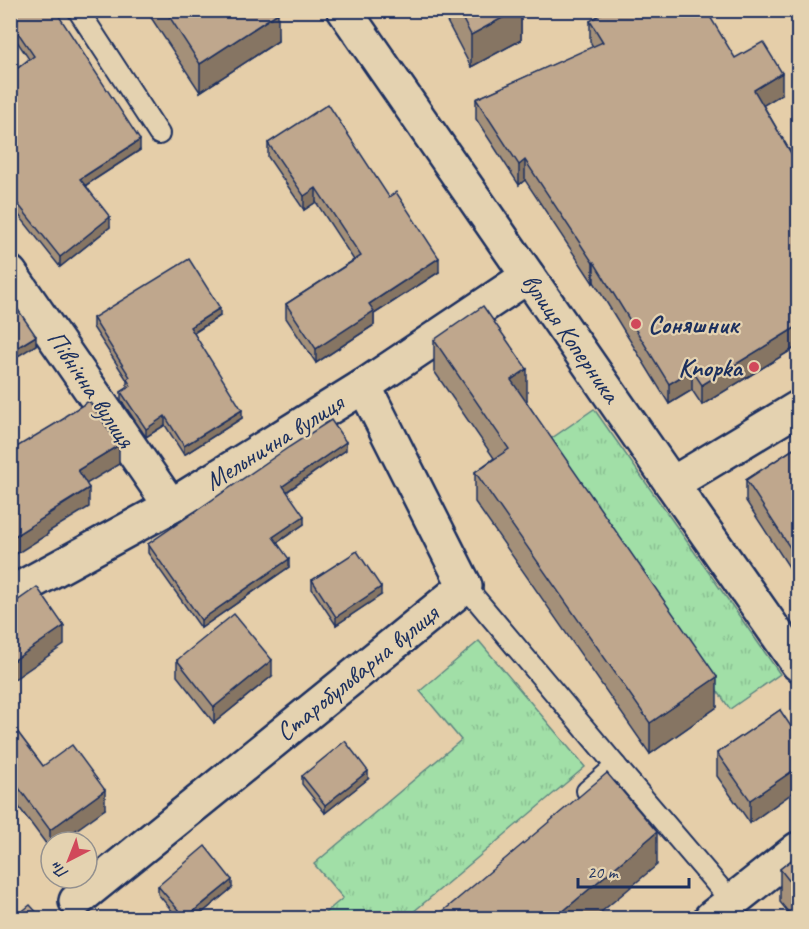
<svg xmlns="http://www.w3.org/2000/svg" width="809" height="929" viewBox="0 0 809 929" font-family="Caveat,sans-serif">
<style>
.grass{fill:url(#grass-tufts);stroke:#5e8782;stroke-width:1.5}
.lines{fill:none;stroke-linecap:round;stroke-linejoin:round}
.lane-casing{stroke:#1b2f5e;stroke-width:24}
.street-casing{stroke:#1b2f5e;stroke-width:38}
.secondary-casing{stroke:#1b2f5e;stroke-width:38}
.lane{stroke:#e4d2b0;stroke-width:20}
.street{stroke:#e4d2b0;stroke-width:33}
.secondary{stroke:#e4d2b0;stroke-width:33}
.wall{fill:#a49079;stroke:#1b2f5e;stroke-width:1.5}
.shaded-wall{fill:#867563;stroke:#1b2f5e;stroke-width:1.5}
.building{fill:#bfa78d;stroke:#1b2f5e;stroke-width:1.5}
.poi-dot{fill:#d1495b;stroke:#e4d2b0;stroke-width:2}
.labels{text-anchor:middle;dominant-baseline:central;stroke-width:4.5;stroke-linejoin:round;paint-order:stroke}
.poi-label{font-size:26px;font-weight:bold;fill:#1b2f5e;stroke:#e4d2b0;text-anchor:start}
.street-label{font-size:26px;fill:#1b2f5e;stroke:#e4d2b0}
</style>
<defs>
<pattern id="grass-tufts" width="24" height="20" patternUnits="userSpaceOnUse" patternTransform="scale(1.5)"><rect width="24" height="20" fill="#a1dfa7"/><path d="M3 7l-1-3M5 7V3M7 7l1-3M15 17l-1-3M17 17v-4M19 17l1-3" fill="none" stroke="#8ac092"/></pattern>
</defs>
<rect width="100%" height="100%" fill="#e5cea9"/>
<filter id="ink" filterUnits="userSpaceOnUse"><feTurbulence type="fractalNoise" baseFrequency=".0167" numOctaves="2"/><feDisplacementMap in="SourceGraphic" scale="12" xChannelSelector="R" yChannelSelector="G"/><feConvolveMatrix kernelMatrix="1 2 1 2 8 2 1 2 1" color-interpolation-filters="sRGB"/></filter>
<g filter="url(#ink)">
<g class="grass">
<polygon points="594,409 780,674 730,709 545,443"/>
<polygon points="479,641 585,767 406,918 319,918 343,898 314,864 461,740 420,691"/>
</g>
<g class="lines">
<defs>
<g id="lane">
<polyline points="78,10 159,134"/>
<polyline points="465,586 616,766"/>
<polyline points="587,791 616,766 732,902"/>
</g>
<g id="street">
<polyline points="10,273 171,506"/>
<polyline points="672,484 798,408"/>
<polyline points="10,594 171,506 364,386 528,276"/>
<polyline points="76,901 465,586 364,386"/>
<polyline points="711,918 798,849"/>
</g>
<polyline id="secondary" points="344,10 672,484 798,664"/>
</defs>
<use href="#lane" class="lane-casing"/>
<use href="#street" class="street-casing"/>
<use href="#secondary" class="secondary-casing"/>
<use href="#lane" class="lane"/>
<use href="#street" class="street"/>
<use href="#secondary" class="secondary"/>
</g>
<g class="wall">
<polygon points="10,10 140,150 86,185 110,227 60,267 10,204 10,74 29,59 10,31"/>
<polygon points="146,10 276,10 278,41 200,92"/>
<polygon points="441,10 521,10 521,40 471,67"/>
<polygon points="590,21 735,58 782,94 763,105 798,165 798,346 702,405 692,390 669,404 594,282 593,283 525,180 519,185 476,119 476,99 593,47 590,41"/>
<polygon points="268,143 439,272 374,314 374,325 316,363 286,318 286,304 354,260 316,202 304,210 268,157"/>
<polygon points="220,316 194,333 242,418 184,455 165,425 146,437 121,400 121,392 127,388 127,380 93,327 93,318"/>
<polygon points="434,340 527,400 526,401 717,707 650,754 475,502 475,472 494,458 434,371"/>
<polygon points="798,446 798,581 746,501 746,480"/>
<polygon points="346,450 287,492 304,524 277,543 289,567 201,628 148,553 148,544"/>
<polygon points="312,580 381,595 336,625 312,589"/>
<polygon points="177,660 272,676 214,723 177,676"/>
<polygon points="780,710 750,823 717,776 717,753"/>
<polygon points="10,722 43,766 105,809 51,842 51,848 50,849 10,795"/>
<polygon points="302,776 368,779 325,813 302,784"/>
<polygon points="798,855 798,918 793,918 780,902 780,869"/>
<polygon points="158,886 232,888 196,918 178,918 158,894"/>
</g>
<g class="shaded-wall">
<polygon points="517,10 521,10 521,40 471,67 471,35"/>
<polygon points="278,13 278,41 200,92 200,64"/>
<polygon points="782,73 782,94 754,111 754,90"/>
<polygon points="140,140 140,150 80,189 80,179"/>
<polygon points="525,160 525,180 519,185 519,165"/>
<polygon points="316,188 316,202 304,210 304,196"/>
<polygon points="110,217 110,227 60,267 60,257"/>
<polygon points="439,258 439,272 374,314 374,325 316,363 316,349 369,304"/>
<polygon points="594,262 594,282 593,283 593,263"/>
<polygon points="220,308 220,316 190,335 190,327"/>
<polygon points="798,326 798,346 702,405 702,385"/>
<polygon points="36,336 36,345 10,361 10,352"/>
<polygon points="527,369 527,400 511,411 511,380"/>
<polygon points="692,370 692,390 669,404 669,384"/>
<polygon points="242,410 242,418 184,455 184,446"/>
<polygon points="165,416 165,425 146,437 146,429"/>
<polygon points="346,442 346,450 283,494 283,486"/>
<polygon points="119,445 119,464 78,489 78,470"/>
<polygon points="89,488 89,507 48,532 48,534 10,558 10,539"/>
<polygon points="304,516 304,524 273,545 273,537"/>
<polygon points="289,559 289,567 201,628 201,620"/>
<polygon points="381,587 381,595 336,625 336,617"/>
<polygon points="64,626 64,645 10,682 10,663"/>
<polygon points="272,660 272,676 214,723 214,707"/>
<polygon points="717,677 717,707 650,754 650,723"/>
<polygon points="798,767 798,789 750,823 750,800"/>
<polygon points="368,771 368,779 325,813 325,805"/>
<polygon points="105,790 105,809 59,842 51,842 51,848 50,849 50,830"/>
<polygon points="657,832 657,865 594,918 555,918"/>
<polygon points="232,880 232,888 196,918 186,918"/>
</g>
<g class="building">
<polygon points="10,10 55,10 140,140 80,179 110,217 60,257 10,194 10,189 13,187 10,184 10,74 34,56 10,21"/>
<polygon points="165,10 276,10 278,13 200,64"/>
<polygon points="458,10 517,10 471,35"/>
<polygon points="607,10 706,10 735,58 763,42 782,73 754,90 798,165 798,326 702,385 692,370 669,384 594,262 593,263 525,160 519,165 476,99 603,42 590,21"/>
<polygon points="328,104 389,197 396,192 439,258 369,304 374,311 316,349 286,304 361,256 316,188 304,196 268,143"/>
<polygon points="189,259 220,308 190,327 242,410 184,446 165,416 146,429 121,392 131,386 127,379 130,377 93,318"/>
<polygon points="10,298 36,336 10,352"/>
<polygon points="483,306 527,369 511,380 717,677 650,723 475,472 509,449 434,340"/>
<polygon points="89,401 119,445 78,470 89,488 47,514 48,515 10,539 10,451 65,418 65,416"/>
<polygon points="331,420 346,442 283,486 304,516 273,537 289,559 201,620 148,544 289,447"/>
<polygon points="798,446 798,560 746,480"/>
<polygon points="357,551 381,587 336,617 312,580"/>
<polygon points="37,587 64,626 10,663 10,606"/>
<polygon points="234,614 272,660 214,707 177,660"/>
<polygon points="780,710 798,737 798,767 750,800 717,753"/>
<polygon points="10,722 43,766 72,745 105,790 50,830 10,776"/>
<polygon points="345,741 368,771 325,805 302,776"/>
<polygon points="607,773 657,832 555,918 435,918"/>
<polygon points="205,846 232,880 185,918 158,886"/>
<polygon points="798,855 798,892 780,869"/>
<polygon points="30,905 42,918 14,918"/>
</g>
</g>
<g class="poi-dot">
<circle cx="636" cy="324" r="6"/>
<circle cx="754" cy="367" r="6"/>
</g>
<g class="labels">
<g class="poi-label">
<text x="648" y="324">Соняшник</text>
<text x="742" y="367" text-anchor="end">Knopka</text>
</g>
<g class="street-label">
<text transform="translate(571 338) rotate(55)">вулиця Коперника</text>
<text transform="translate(91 389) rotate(56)">Північна вулиця</text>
<text transform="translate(274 442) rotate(-32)">Мельнична вулиця</text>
<text transform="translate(357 673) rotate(-39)">Старобульварна вулиця</text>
</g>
</g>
<rect width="809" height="929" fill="none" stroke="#e4d2b0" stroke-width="36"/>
<rect x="18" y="18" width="773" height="893" fill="none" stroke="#1b2f5e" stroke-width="2" filter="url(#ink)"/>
<g transform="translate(69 860) rotate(222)"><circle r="28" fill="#e4d2b0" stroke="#94918f" stroke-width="1.5"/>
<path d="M0-4.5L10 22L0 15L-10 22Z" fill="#d1495b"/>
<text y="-9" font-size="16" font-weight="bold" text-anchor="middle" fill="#1b2f5e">Пн</text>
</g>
<path d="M578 878v9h111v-9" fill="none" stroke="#1b2f5e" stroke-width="3"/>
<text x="587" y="878" font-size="18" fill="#1b2f5e" stroke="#e4d2b0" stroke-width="4.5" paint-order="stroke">20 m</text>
</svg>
